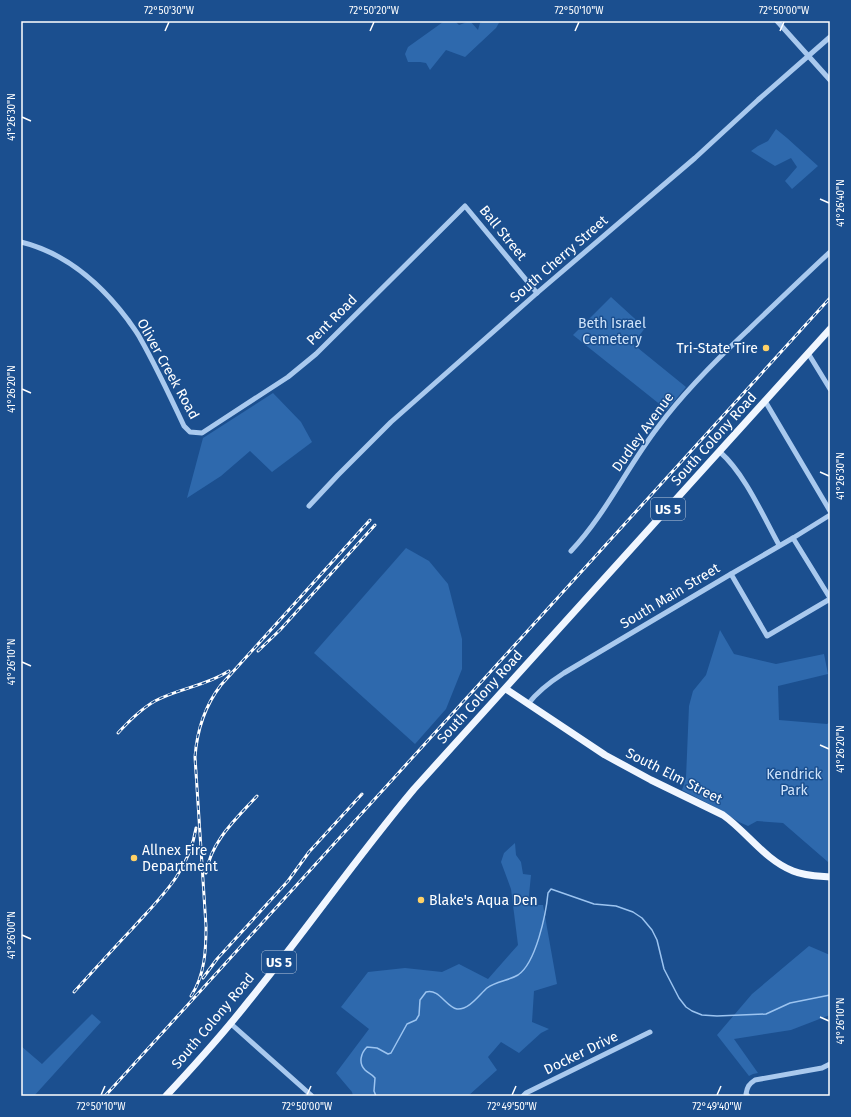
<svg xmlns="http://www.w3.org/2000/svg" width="851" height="1117" viewBox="0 0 851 1117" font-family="'Fira Sans',sans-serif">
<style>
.green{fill:#2e69ad}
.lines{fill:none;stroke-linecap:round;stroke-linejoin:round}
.stream{stroke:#9cc4f0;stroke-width:1.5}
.minor{stroke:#a9c9ee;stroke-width:5}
.major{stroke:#f0f6ff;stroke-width:7}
.rail-casing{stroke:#fff;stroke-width:3}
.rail{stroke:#1b4f8f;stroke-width:1.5;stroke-dasharray:4.5;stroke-linecap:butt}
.ticks{fill:none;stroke:#fff;stroke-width:1.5}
.poi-dot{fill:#ffd166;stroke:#1b4f8f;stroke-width:1.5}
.labels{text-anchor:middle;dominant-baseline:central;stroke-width:3;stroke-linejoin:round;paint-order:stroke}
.shield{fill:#1b4f8f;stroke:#bbcadd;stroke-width:1}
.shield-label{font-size:13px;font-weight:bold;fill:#fff}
.street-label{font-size:14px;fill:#fff;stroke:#1b4f8f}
.park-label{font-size:14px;fill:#cfe3fa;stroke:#1b4f8f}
.poi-label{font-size:14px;fill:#fff;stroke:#1b4f8f;text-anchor:start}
.neatline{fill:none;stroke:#fff;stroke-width:1.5}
.ticks-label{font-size:10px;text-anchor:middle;fill:#fff}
</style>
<rect width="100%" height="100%" fill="#1b4f8f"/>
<g class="green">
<polygon points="470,21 478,30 480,23 485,21 500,21 496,28 465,57 446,50 430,70 426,63 420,62 408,62 405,54 408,47 443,22 456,22 459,25"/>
<polygon points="776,129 787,138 818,166 792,189 785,181 797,167 791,158 775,166 751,151 758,146 768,141"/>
<polygon points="611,297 645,328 633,344 686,387 667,410 573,335"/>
<polygon points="273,393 301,422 312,442 272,472 250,451 221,476 187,498 203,438"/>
<polygon points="406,548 429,561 448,584 462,639 462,669 446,709 415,744 314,653"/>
<polygon points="720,630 734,654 776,664 824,654 828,674 778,686 779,720 827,724 830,722 830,858 828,862 783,823 757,821 748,826 739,822 713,806 682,790 686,778 689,706 693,691 706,675"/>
<polygon points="515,843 516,855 521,862 523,874 531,875 528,905 543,905 557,984 534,991 532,1022 549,1029 541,1033 519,1053 501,1042 488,1057 497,1070 468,1096 353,1096 352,1092 336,1073 369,1029 341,1007 368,972 405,968 442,972 459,964 488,979 518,945 511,889 501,862 504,853"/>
<polygon points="809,946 830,955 830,1015 791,1030 734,1039 758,1073 753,1074 749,1076 717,1035 752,994"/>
<polygon points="92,1014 101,1022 34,1096 21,1096 21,1046 42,1064"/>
</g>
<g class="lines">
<path class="stream" d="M376,1096L374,1091L375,1078C372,1074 368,1073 365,1070C358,1063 361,1053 367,1047L377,1048L388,1054L391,1053L407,1024L416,1020L419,1015L420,1000L426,992C439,988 446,1007 457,1009C469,1010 479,995 487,988C496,981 508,981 518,975C536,963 546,914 548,893L551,889L594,904L616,906L633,912L642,918L652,930L657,940L664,969L679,998L686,1007L692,1011L702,1015L717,1016L766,1014L790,1003L830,995"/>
<g class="minor">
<polyline points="777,21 830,80"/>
<path d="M21,242C66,253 101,284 128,320C132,326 137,332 140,338C156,366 170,396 184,426L190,432L202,433L288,377L316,354L465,206L537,293"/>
<polyline points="808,353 830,389"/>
<polyline points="765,401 830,511"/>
<path d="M720,452C745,474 763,516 779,545"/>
<polyline points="309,506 338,475 391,422 537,293 695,158 758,100 830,37"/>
<polyline points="793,538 830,598"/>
<path d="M571,551C606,514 627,467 658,427C684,392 715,361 747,331C774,305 802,278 830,252"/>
<polyline points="731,574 767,636 830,599"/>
<path d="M528,704C538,691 550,682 564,673L731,574L793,538L830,515"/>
<polyline points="230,1023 312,1096"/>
<polyline points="523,1096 526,1093 650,1032"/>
<path d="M748,1096L746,1094C747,1087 749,1084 755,1080L822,1068L830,1064"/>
</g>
<g class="major">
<path d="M506,689L605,755L651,780L723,815C747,832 765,860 793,871C805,876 817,876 830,877"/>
<path d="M166,1096C194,1066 222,1035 248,1002C305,932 356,858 414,789L830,329"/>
</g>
<defs>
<g id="rail">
<polyline points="258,651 280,630 375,525"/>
<path d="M118,733C129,721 141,709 155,701C179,688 206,686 229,671"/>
<path d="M206,873C211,841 236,819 257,796"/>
<polyline points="203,978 217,959 288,881 309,852 362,794"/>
<path d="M74,992C93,971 112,950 132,929C160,898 189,872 196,828"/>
<path d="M191,996C205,975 206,950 206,926L195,757C197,730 204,707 221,685L370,520"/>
<polyline points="105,1096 830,298"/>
</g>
</defs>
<use href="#rail" class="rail-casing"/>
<use href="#rail" class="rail"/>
</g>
<path class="ticks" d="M165,31L169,22M370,31L374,22M575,31L579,22M780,31L784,22M22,117L31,121M820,199L829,203M22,389L31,393M820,472L829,476M22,662L31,666M820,745L829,749M22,935L31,939M820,1017L829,1021M101,1095L105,1086M307,1095L311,1086M512,1095L516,1086M717,1095L721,1086"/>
<g class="poi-dot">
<circle cx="766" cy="348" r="4"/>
<circle cx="134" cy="858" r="4"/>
<circle cx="421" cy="900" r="4"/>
</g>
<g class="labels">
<g class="shield">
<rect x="651" y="498" width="34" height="22" rx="3"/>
<rect x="262" y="951" width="34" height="22" rx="3"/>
</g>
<g class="shield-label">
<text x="668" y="509">US 5</text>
<text x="279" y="962">US 5</text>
</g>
<g class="street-label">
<text transform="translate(503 233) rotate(51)">Ball Street</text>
<text transform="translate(559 259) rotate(-41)">South Cherry Street</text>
<text transform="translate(332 320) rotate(-45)">Pent Road</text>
<text transform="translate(168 369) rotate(61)">Oliver Creek Road</text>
<text transform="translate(643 432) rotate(-54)">Dudley Avenue</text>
<text transform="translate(714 439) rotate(-48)">South Colony Road</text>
<text transform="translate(670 596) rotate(-31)">South Main Street</text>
<text transform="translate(480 697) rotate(-48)">South Colony Road</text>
<text transform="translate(674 776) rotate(27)">South Elm Street</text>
<text transform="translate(213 1021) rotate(-50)">South Colony Road</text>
<text transform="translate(581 1053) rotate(-26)">Docker Drive</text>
</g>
<g class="park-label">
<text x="612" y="323">Beth Israel<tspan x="612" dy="16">Cemetery</tspan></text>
<text x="794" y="774">Kendrick<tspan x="794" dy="16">Park</tspan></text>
</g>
<g class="poi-label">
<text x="758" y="348" text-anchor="end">Tri-State Tire</text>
<text x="142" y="850">Allnex Fire<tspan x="142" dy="16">Department</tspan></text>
<text x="429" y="900">Blake's Aqua Den</text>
</g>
</g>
<rect width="851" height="1117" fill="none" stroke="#1b4f8f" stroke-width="44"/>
<rect x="22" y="22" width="807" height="1073" class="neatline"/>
<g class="ticks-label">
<text x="169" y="14">72°50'30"W</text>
<text x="374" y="14">72°50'20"W</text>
<text x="579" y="14">72°50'10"W</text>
<text x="784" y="14">72°50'00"W</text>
<text transform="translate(11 117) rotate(-90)" y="4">41°26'30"N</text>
<text transform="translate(840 203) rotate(-90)" y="4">41°26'40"N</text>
<text transform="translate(11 389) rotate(-90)" y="4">41°26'20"N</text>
<text transform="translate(840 476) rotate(-90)" y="4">41°26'30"N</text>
<text transform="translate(11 662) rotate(-90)" y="4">41°26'10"N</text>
<text transform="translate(840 749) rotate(-90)" y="4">41°26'20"N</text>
<text transform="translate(11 935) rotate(-90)" y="4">41°26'00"N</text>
<text transform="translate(840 1021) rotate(-90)" y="4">41°26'10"N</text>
<text x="101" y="1110">72°50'10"W</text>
<text x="307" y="1110">72°50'00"W</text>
<text x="512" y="1110">72°49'50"W</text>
<text x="717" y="1110">72°49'40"W</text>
</g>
</svg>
